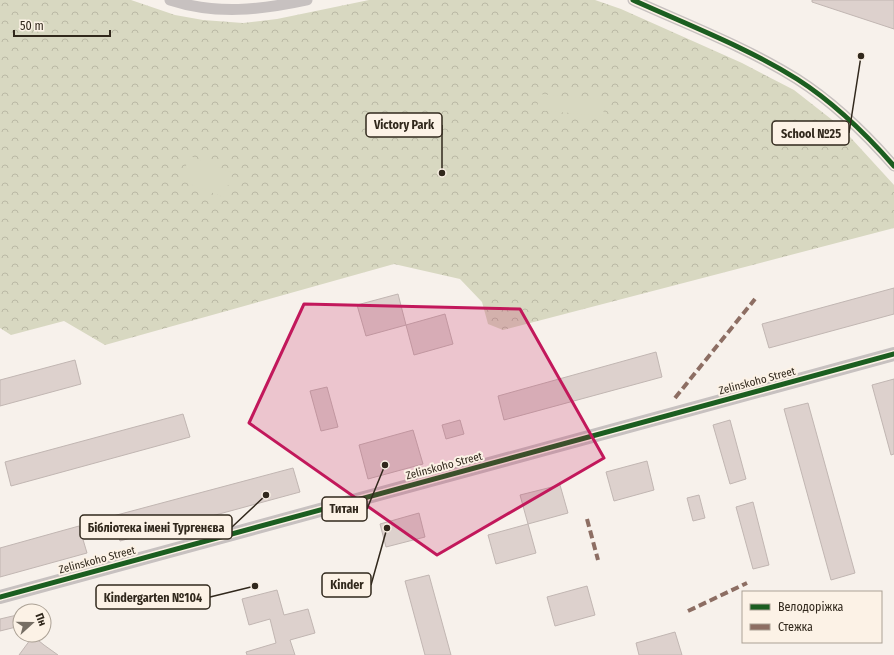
<svg xmlns="http://www.w3.org/2000/svg" width="894" height="655" viewBox="0 0 894 655" font-family="'Fira Sans Condensed',sans-serif">
<style>
.forest{fill:url(#forest-crowns)}
.garden{fill:#d8d8c1}
.building{fill:#ddd1cd;stroke:#c1b6b2}
.lines{fill:none;stroke-linecap:round;stroke-linejoin:round}
.minor{stroke:#c7c1c0;stroke-width:11}
.tertiary{stroke:#c7c1c0;stroke-width:14}
.quiet{stroke:#8d6e63;stroke-width:4;stroke-dasharray:8 4;stroke-linecap:butt}
.cycleway-casing{stroke:#fcf2e6;stroke-width:8}
.cycleway{stroke:#1b5e20;stroke-width:5}
.marked{fill:#c2185b;fill-opacity:0.2;stroke:#c2185b;stroke-width:3;stroke-linejoin:round}
.labels{text-anchor:middle;dominant-baseline:central;stroke-width:4;stroke-linejoin:round;paint-order:stroke}
.street-label{font-size:11px;fill:#31281c;stroke:#fcf2e6}
.leader{fill:none;stroke:#31281c;stroke-width:1.5}
.callout-dot{fill:#31281c;stroke:#fcf2e6;stroke-width:1.5}
.callout{fill:#fcf2e6;stroke:#31281c;stroke-width:1.5}
.callout-label{font-size:12px;text-anchor:middle;font-weight:bold;fill:#31281c}
</style>
<defs>
<pattern id="forest-crowns" width="20" height="18" patternUnits="userSpaceOnUse"><rect width="20" height="18" fill="#d8d8c1"/><path d="M2 6a3 3 0 1 1 6 0M12 15a3 3 0 1 1 6 0" fill="none" stroke="#bab9a5"/></pattern>
</defs>
<rect width="100%" height="100%" fill="#f7f1eb"/>
<polygon class="forest" points="0,0 131,0 175,15 203,20 243,23 277,19 369,0 595,0 621,9 742,63 794,90 840,126 894,185 894,228 503,330 488,324 482,302 460,279 394,264 105,345 64,321 11,335 0,328"/>
<g class="garden">
<polygon points="539,94 605,100 603,116 537,110"/>
<polygon points="190,156 233,173 223,197 180,180"/>
</g>
<g class="building">
<polygon points="812,0 894,0 894,29 812,2"/>
<polygon points="894,288 894,314 769,348 762,324"/>
<polygon points="398,294 406,325 366,336 357,305"/>
<polygon points="445,314 453,344 414,355 406,325"/>
<polygon points="656,352 662,377 504,420 498,396"/>
<polygon points="75,360 81,384 0,406 0,380"/>
<polygon points="894,379 894,454 891,455 872,385"/>
<polygon points="327,387 338,427 321,431 310,391"/>
<polygon points="808,403 855,573 831,580 784,409"/>
<polygon points="183,414 190,437 11,486 5,462"/>
<polygon points="460,420 464,434 446,439 442,425"/>
<polygon points="730,420 746,479 730,484 713,425"/>
<polygon points="413,430 423,464 368,479 359,445"/>
<polygon points="647,461 654,490 614,501 606,472"/>
<polygon points="293,468 300,492 120,541 113,516"/>
<polygon points="560,485 568,513 528,524 520,495"/>
<polygon points="699,495 705,518 693,521 687,498"/>
<polygon points="753,502 769,565 753,569 736,507"/>
<polygon points="419,513 425,537 386,547 380,524"/>
<polygon points="528,524 536,553 496,564 488,535"/>
<polygon points="79,526 87,553 0,577 0,548"/>
<polygon points="429,575 451,655 425,655 405,581"/>
<polygon points="587,586 595,615 555,626 547,597"/>
<polygon points="277,590 284,615 308,609 315,633 290,640 295,655 247,655 246,652 276,643 270,619 249,625 242,599"/>
<polygon points="17,615 20,626 0,631 0,619"/>
<polygon points="675,632 682,655 639,655 636,643"/>
<polygon points="33,636 44,645 58,655 19,655"/>
</g>
<g class="lines">
<g class="minor">
<path d="M170,0C216,15 261,10 307,0"/>
<path d="M633,0C688,25 746,47 797,79C833,102 866,134 894,166"/>
</g>
<polyline class="tertiary" points="0,597 894,354"/>
<g class="quiet">
<polyline points="675,398 755,299"/>
<polyline points="587,519 598,560"/>
<polyline points="688,611 747,583"/>
</g>
<defs>
<g id="cycleway">
<path d="M633,0C688,25 746,47 797,79C833,102 866,134 894,166"/>
<polyline points="0,597 894,354"/>
</g>
</defs>
<use href="#cycleway" class="cycleway-casing"/>
<use href="#cycleway" class="cycleway"/>
</g>
<path class="marked" d="M304,304L520,309L604,458L437,555L249,423Z"/>
<g class="labels">
<g class="street-label">
<text transform="translate(757 381) rotate(-15)">Zelinskoho Street</text>
<text transform="translate(444 466) rotate(-15)">Zelinskoho Street</text>
<text transform="translate(97 560) rotate(-15)">Zelinskoho Street</text>
</g>
</g>
<path class="leader" d="M442 173L442 125M861 56L849 133M385 465L367 509M266 495L232 527M387 528L371 585M255 586L210 597"/>
<g class="callout-dot">
<circle cx="442" cy="173" r="4"/>
<circle cx="861" cy="56" r="4"/>
<circle cx="385" cy="465" r="4"/>
<circle cx="266" cy="495" r="4"/>
<circle cx="387" cy="528" r="4"/>
<circle cx="255" cy="586" r="4"/>
</g>
<g class="callout">
<rect x="366" y="113" width="76" height="24" rx="4"/>
<rect x="772" y="121" width="77" height="24" rx="4"/>
<rect x="322" y="497" width="45" height="24" rx="4"/>
<rect x="80" y="515" width="152" height="24" rx="4"/>
<rect x="322" y="573" width="49" height="24" rx="4"/>
<rect x="96" y="585" width="114" height="24" rx="4"/>
</g>
<g class="callout-label">
<text x="404" y="129">Victory Park</text>
<text x="811" y="138">School №25</text>
<text x="344" y="513">Титан</text>
<text x="156" y="532">Бібліотека імені Тургенєва</text>
<text x="347" y="589">Kinder</text>
<text x="153" y="602">Kindergarten №104</text>
</g>
<rect x="742" y="591" width="140" height="52" fill="#fcf2e6" stroke="#aba195"/>
<rect x="750" y="604" width="20" height="6" fill="#1b5e20" stroke="#aba195"/>
<text x="778" y="611" font-size="12" fill="#31281c">Велодоріжка</text>
<rect x="750" y="624" width="20" height="6" fill="#8d6e63" stroke="#aba195"/>
<text x="778" y="631" font-size="12" fill="#31281c">Стежка</text>
<g transform="translate(32 623) rotate(69)"><circle r="19" fill="#fcf2e6" stroke="#aba195"/>
<path d="M0-3L7 15L0 10L-7 15Z" fill="#766e64"/>
<text y="-6" font-size="11" font-weight="bold" text-anchor="middle" fill="#31281c">Пн</text>
</g>
<path d="M14 30v6h96v-6" fill="none" stroke="#31281c" stroke-width="2"/>
<text x="20" y="30" font-size="12" fill="#31281c" stroke="#fcf2e6" stroke-width="3" paint-order="stroke">50 m</text>
</svg>
